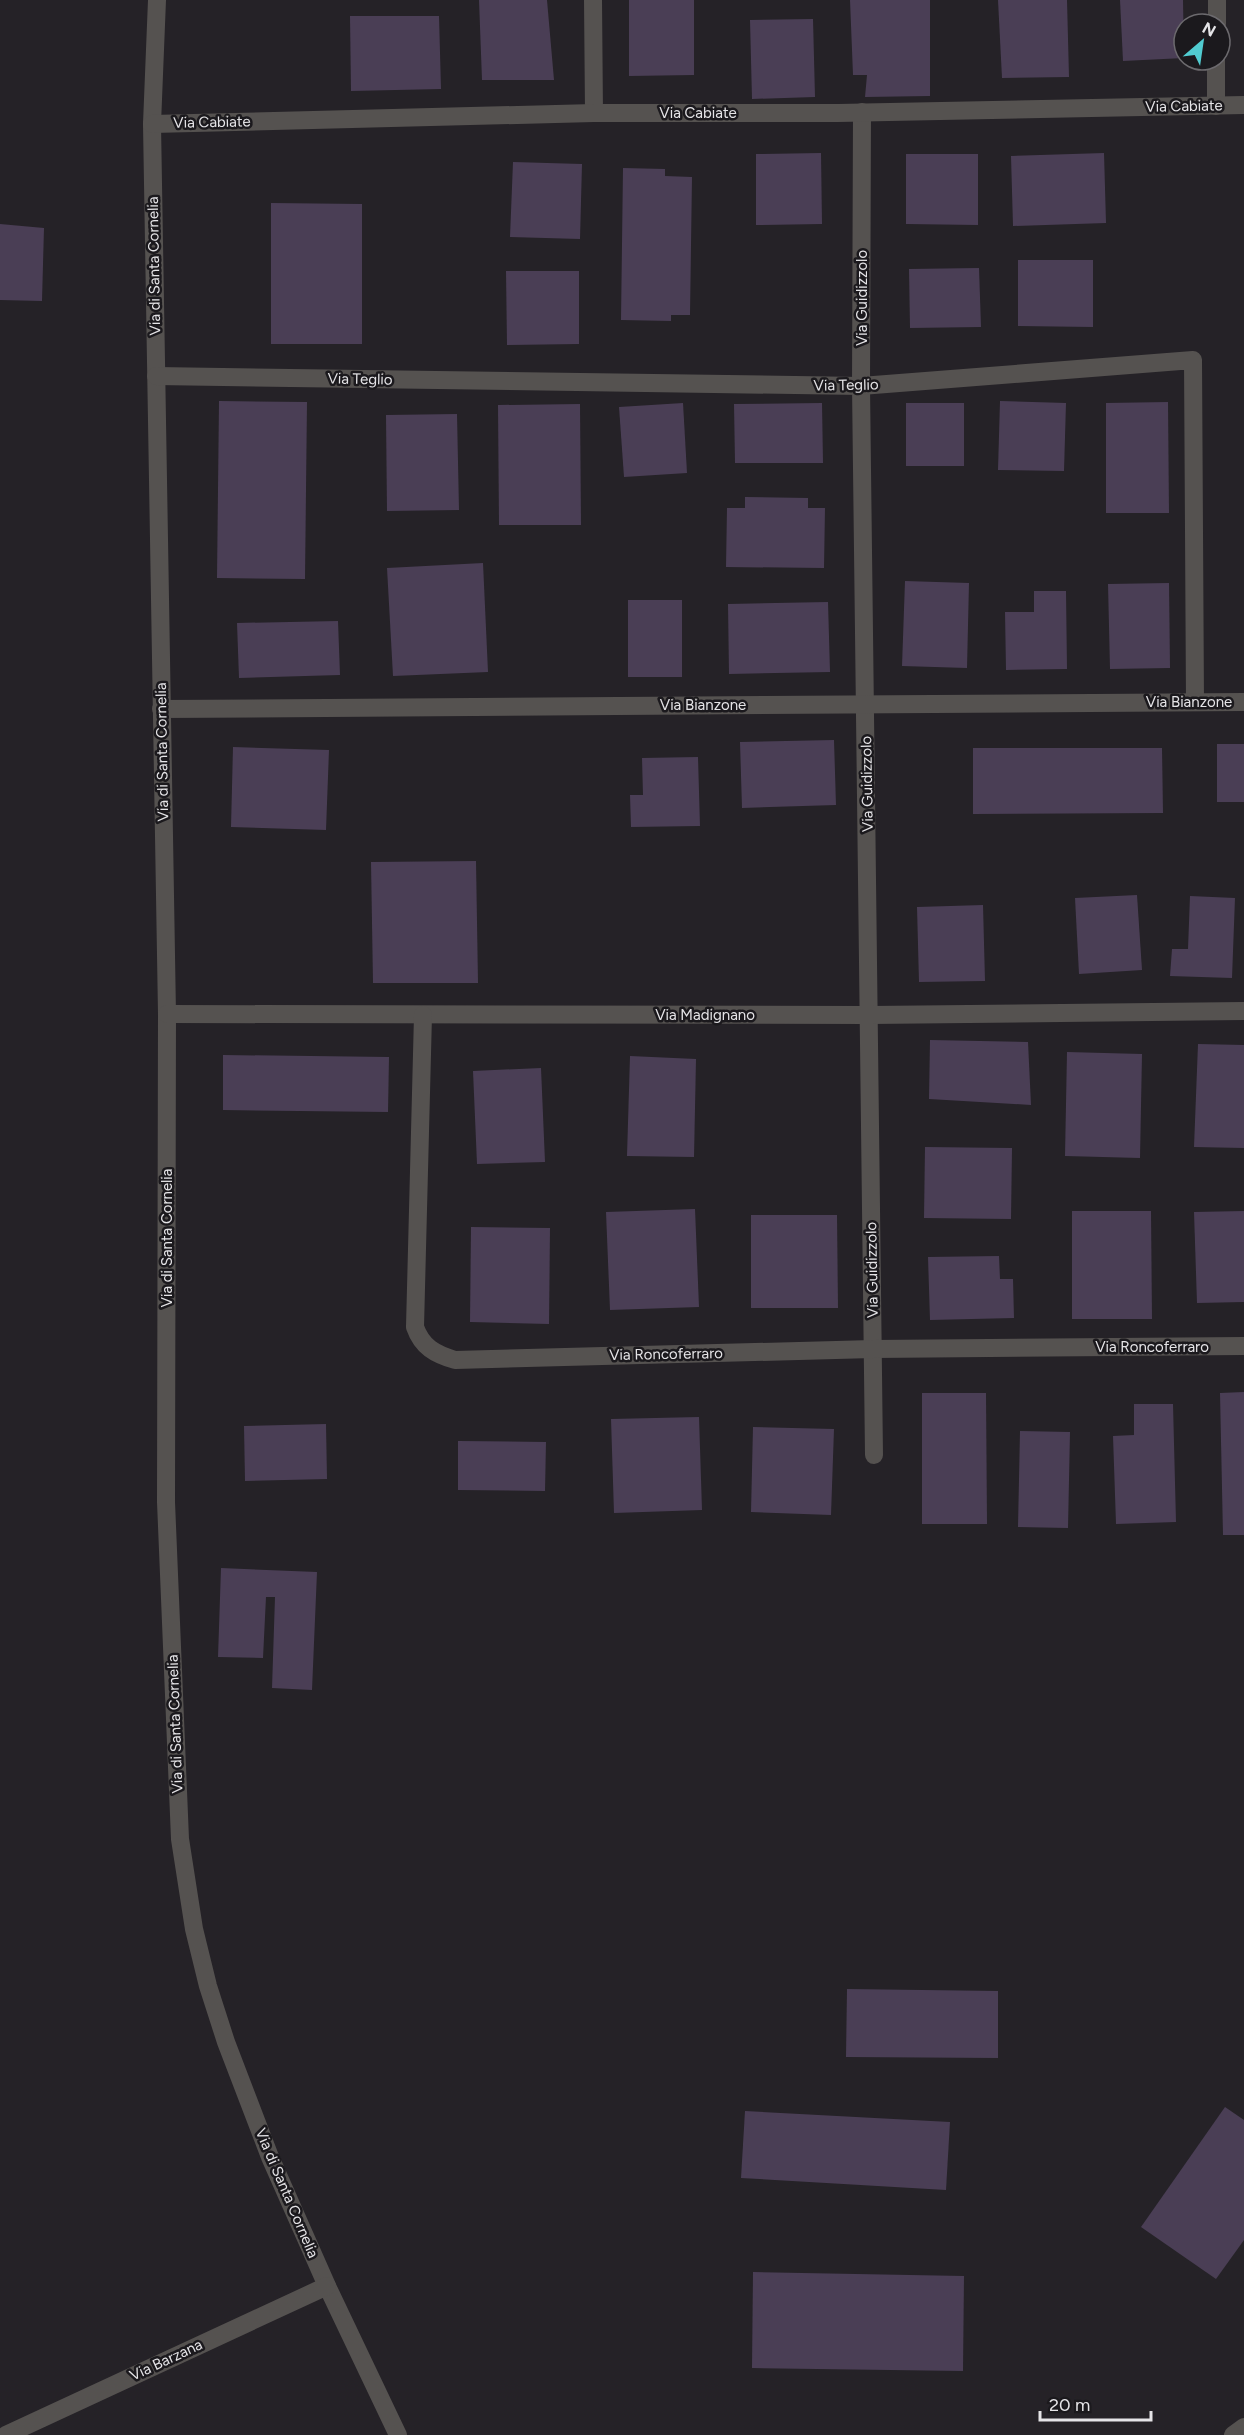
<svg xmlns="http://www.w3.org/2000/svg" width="1244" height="2435" viewBox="0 0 1244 2435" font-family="Figtree,sans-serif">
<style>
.building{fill:#4a3e55}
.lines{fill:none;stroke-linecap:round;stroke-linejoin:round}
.minor{stroke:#555250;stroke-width:18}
.labels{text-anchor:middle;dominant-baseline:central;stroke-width:5;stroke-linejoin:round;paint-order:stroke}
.street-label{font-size:15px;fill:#e5e4e7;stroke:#1b191d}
</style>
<rect width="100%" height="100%" fill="#252227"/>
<g class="building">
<polygon points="479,0 547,0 554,80 482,80"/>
<polygon points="629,0 694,0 694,75 629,76"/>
<polygon points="850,0 930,0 930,96 865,97 867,75 853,75"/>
<polygon points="998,0 1067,0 1069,77 1002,78"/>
<polygon points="1120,0 1183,0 1184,58 1123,61"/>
<polygon points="350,16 439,16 441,89 351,91"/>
<polygon points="813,19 815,97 752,99 750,20"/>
<polygon points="821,153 822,224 756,225 756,154"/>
<polygon points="1104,153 1106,223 1013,226 1011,156"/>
<polygon points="906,154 978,154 978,225 906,224"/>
<polygon points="513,162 582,164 580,239 510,237"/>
<polygon points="623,168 665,169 665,176 692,177 690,315 671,315 671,321 621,320"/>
<polygon points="271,203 362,204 362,344 271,344"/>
<polygon points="0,224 44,228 42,301 0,300"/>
<polygon points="1018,260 1093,260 1093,327 1018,326"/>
<polygon points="979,268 981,327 910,328 909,269"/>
<polygon points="506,271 579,271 579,344 507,345"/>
<polygon points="219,401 307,402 305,579 217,578"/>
<polygon points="1000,401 1066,403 1064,471 998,470"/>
<polygon points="1168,402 1169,513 1106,513 1106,403"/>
<polygon points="683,403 687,473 624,477 619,407"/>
<polygon points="822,403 823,463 735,463 734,404"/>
<rect x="906" y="403" width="58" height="63"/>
<polygon points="580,404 581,525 499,525 498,405"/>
<polygon points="457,414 459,510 387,511 386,415"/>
<polygon points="745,497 808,498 808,508 825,508 824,568 726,567 727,508 745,508"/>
<polygon points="483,563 488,672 393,676 387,568"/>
<polygon points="905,581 969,583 967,668 902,666"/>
<polygon points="1169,583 1170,668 1110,669 1108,584"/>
<polygon points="1034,591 1066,591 1067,669 1006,670 1005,612 1034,612"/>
<rect x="628" y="600" width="54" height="77"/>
<polygon points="828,602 830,672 729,674 728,604"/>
<polygon points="338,621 340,675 239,678 237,623"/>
<polygon points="834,740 836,805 742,808 740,742"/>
<rect x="1217" y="744" width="27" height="58"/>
<polygon points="233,747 329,750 326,830 231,827"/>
<polygon points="973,748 1162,748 1163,813 973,814"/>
<polygon points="698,757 700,826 631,827 630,795 643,795 642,758"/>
<polygon points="476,861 478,983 373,983 371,862"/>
<polygon points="1137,895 1142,970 1079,974 1075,898"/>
<polygon points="1190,896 1235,898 1232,978 1170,976 1172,949 1188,949"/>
<polygon points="983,905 985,981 919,982 917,907"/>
<polygon points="930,1040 1028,1042 1031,1105 929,1099"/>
<polygon points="1198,1044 1244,1045 1244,1148 1194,1147"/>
<polygon points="1067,1052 1142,1054 1140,1158 1065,1156"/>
<polygon points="223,1055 389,1057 388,1112 223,1110"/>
<polygon points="630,1056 696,1059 694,1157 627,1156"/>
<polygon points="541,1068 545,1162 477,1164 473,1071"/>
<polygon points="925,1147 1012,1148 1011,1219 924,1218"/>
<polygon points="695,1209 699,1307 610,1310 606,1212"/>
<polygon points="1072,1211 1151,1211 1152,1319 1072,1319"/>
<polygon points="1244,1211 1244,1302 1197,1303 1194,1212"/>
<polygon points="751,1215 837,1215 838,1308 751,1308"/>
<polygon points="471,1227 550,1228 549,1324 470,1322"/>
<polygon points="999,1256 1000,1279 1013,1279 1014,1318 930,1320 928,1257"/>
<polygon points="1244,1392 1244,1535 1223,1535 1220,1393"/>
<polygon points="922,1393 986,1393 987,1524 922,1524"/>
<polygon points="1134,1404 1173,1404 1176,1522 1116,1524 1113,1436 1134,1435"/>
<polygon points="699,1417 702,1510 614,1513 611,1419"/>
<polygon points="326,1424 327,1479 245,1481 244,1426"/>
<polygon points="753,1427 834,1429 831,1515 751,1512"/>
<polygon points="1020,1431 1070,1432 1068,1528 1018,1527"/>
<polygon points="458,1441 546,1442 545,1491 458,1490"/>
<polygon points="221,1568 317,1572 312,1690 272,1688 275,1597 266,1597 263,1658 218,1657"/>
<polygon points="847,1989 998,1991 998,2058 846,2057"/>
<polygon points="1225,2107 1244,2120 1244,2240 1216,2279 1141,2227"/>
<polygon points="745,2111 950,2122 946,2190 741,2178"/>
<polygon points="753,2272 964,2276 963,2371 752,2368"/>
</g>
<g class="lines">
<g class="minor">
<polyline points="157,0 152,124 167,1014 166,1502 180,1839 194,1929 208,1986 226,2042 270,2157 327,2286 398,2435"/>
<polyline points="593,0 594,113"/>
<polyline points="1217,24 1217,0"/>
<polyline points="1216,106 1216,60"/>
<polyline points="862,112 861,386 874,1455"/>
<polyline points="152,124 594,113 838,113 1244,105"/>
<polyline points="156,376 861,386 1193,360 1195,702"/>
<polyline points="161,709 1244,702"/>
<polyline points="167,1014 870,1015 1244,1011"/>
<path d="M423,1015L415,1327C422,1347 435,1354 455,1360L873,1349L1244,1346"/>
<polyline points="6,2435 327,2286"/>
<polyline points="1233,2435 1244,2427"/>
</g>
</g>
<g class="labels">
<g class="street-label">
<text transform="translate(1184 106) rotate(-1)">Via Cabiate</text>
<text x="698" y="113">Via Cabiate</text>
<text transform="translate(212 122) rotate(-1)">Via Cabiate</text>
<text transform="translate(154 266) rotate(-91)">Via di Santa Cornelia</text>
<text transform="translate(862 298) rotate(-90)">Via Guidizzolo</text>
<text transform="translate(360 379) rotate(1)">Via Teglio</text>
<text transform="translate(846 385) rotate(-1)">Via Teglio</text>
<text x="1189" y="702">Via Bianzone</text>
<text x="703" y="705">Via Bianzone</text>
<text transform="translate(162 752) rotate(-91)">Via di Santa Cornelia</text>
<text transform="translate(867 784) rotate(-91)">Via Guidizzolo</text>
<text x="705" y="1015">Via Madignano</text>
<text transform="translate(167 1238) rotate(-90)">Via di Santa Cornelia</text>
<text transform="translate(872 1270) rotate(-91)">Via Guidizzolo</text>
<text x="1152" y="1347">Via Roncoferraro</text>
<text transform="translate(666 1354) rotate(-1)">Via Roncoferraro</text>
<text transform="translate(175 1724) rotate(-92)">Via di Santa Cornelia</text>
<text transform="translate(287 2193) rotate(67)">Via di Santa Cornelia</text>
<text transform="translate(166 2360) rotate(-25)">Via Barzana</text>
</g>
</g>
<g transform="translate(1202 42) rotate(29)"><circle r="28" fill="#1b191d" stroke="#6c6a6e" stroke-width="1.5"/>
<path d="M0-4.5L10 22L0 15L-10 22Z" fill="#51ccd1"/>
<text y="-9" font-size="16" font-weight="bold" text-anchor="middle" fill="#e5e4e7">N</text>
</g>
<path d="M1040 2411v9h111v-9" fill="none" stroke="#e5e4e7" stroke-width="3"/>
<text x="1049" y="2411" font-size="18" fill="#e5e4e7" stroke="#1b191d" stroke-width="4.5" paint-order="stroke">20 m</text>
</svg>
